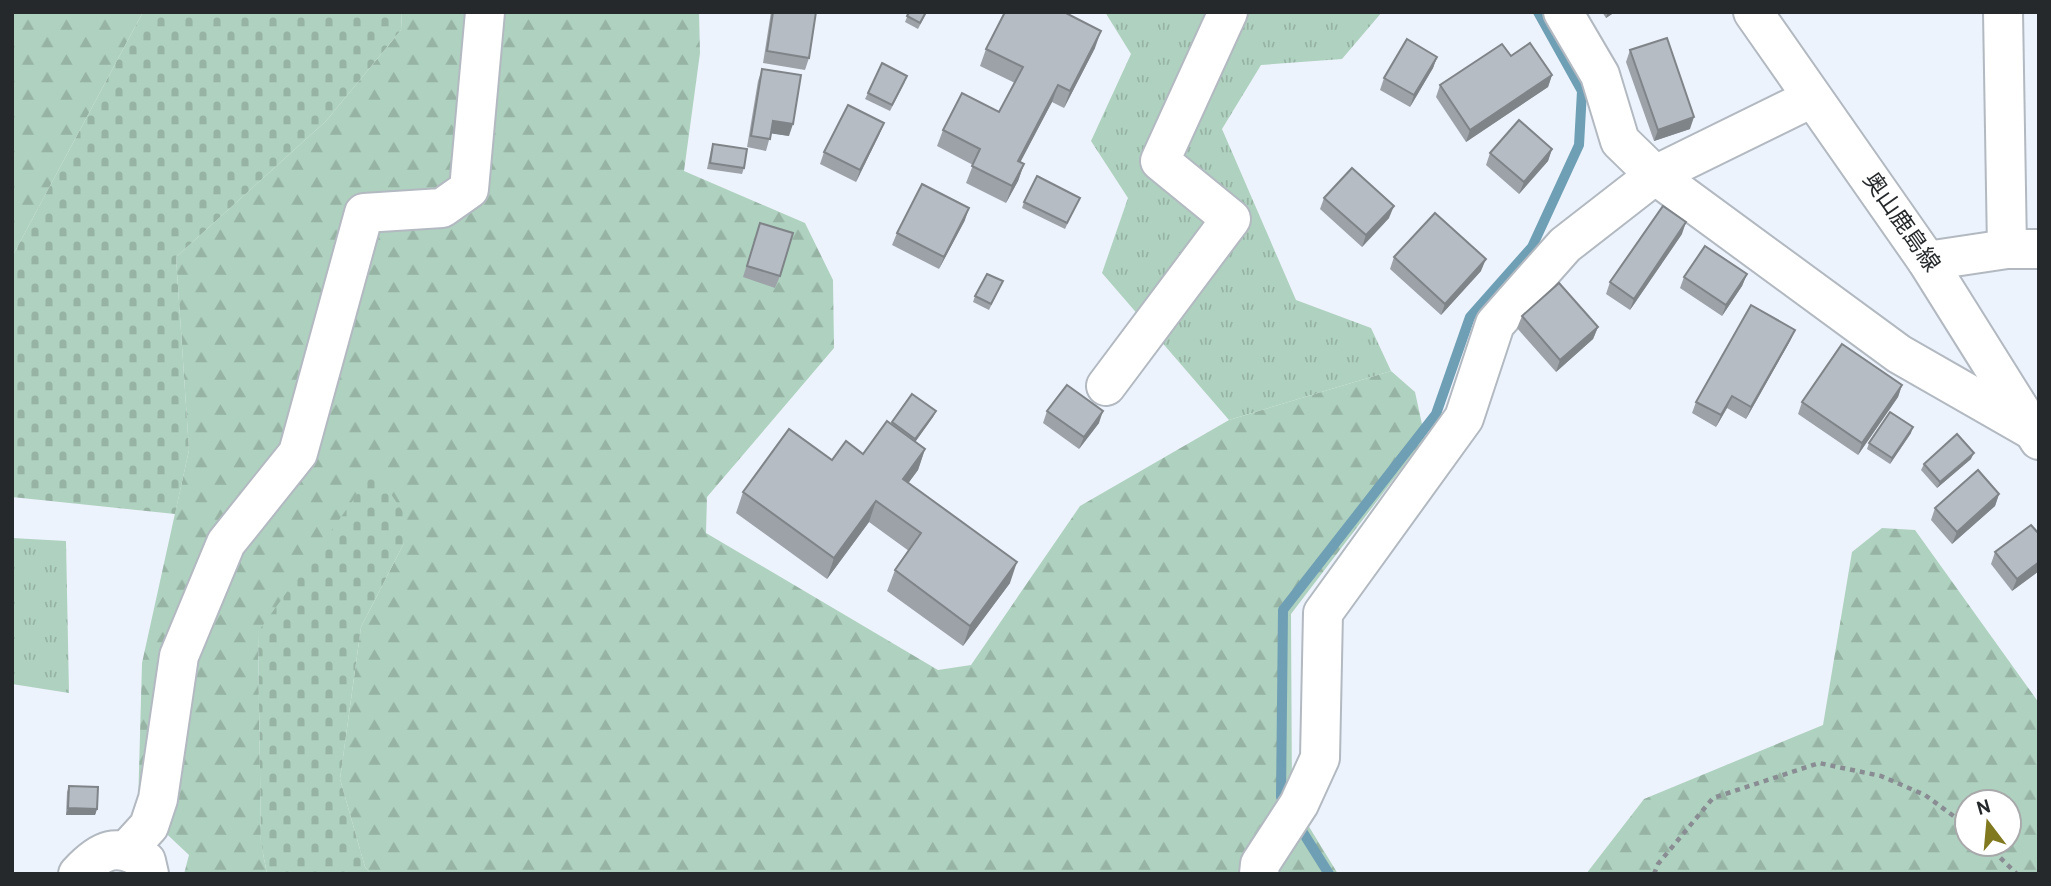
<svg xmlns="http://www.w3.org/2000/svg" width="2051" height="886" viewBox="0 0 2051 886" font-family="Overpass,'Noto Sans JP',sans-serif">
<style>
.grass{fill:url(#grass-tufts)}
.forest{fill:url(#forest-firs);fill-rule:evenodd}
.cemetery{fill:url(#cemetery-stones)}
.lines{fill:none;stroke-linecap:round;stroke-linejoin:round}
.stream{stroke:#6f9fb4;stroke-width:10}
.minor-casing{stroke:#b3b9c1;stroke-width:42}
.major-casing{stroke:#b3b9c1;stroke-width:42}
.path{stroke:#898d93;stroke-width:4.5;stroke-dasharray:5 5;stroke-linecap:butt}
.minor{stroke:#fff;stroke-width:38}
.major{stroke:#fff;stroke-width:38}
.wall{fill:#9da2a9}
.shaded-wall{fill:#7f8489}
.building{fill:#b6bcc4;stroke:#7f8489;stroke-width:2}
.labels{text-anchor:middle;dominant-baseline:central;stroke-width:7;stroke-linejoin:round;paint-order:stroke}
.street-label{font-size:23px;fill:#26292c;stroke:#fff}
</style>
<defs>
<pattern id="grass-tufts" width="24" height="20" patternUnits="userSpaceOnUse" patternTransform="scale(1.75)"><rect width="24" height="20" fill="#afd1bf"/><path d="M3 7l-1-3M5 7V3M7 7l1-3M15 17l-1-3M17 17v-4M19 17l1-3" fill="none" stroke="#96b3a4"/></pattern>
<pattern id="forest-firs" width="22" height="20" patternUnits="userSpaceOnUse" patternTransform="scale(1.75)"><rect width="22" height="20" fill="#afd1bf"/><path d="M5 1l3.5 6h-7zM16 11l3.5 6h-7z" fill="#96b3a4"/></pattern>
<pattern id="cemetery-stones" width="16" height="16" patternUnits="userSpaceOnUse" patternTransform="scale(1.75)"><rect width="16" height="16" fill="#afd1bf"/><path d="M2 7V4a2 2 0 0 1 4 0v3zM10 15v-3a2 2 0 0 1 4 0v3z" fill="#96b3a4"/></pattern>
</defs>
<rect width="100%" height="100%" fill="#edf3fc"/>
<g class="grass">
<polygon points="1105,12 1382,12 1342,59 1261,65 1222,129 1296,300 1371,328 1391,371 1229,420 1102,273 1128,198 1091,141 1131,54"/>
<polygon points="12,538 66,541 69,693 12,684"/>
</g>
<g class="forest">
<polygon points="12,12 143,12 12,257"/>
<polygon points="402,12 699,12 700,53 684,171 805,223 833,280 834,348 707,497 706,533 938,670 971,665 1080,506 1229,420 1391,371 1415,392 1425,438 1291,614 1292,799 1338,874 371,874 365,867 340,779 361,627 404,543 258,632 261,843 267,874 184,874 189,855 138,807 142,663 189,450 176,257 326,121 401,30"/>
<path d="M1882,528L1915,530L2039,703V874H1586L1644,799L1823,725L1852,552ZM1967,802H2009V844H1967Z"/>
</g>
<g class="cemetery">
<polygon points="143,12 402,12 401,30 326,121 176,257 189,450 175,514 12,497 12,257"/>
<polygon points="375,470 403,512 404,543 361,627 340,779 365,867 371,874 267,874 261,843 258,632"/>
</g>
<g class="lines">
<g class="stream">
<polyline points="1287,806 1281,797 1283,610 1436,414 1470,317 1532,247 1579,145 1582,91 1538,12"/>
<polyline points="1297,823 1329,874"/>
</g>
<defs>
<g id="minor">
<polyline points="1563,12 1600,75 1620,141 1655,175 1899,354 2030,429"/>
<polyline points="2003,12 2007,249"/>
<polyline points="1927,261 2007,249 2039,249"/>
<polyline points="1106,386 1231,219 1160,161 1228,12"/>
<polyline points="128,849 149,826 158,799 179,656 226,543 298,453 364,213 442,208 469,189 485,12"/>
<path d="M78,874C101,849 117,842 146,861L149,874"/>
<polyline points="1259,874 1260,864 1299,804 1320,758 1323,613 1464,418 1495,324 1565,245 1655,175 1812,98"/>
</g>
<polyline id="major" points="1753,12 1927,261 2039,440"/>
</defs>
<use href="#minor" class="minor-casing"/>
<use href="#major" class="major-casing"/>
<g class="path">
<polyline points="1986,844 2017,874"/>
<polyline points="1654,874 1658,864 1713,798 1819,763 1881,776 1925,795 1967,826"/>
</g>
<use href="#minor" class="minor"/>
<use href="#major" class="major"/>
</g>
<g class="wall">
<polygon points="771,12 816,12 809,58 805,70 763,63"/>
<polygon points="909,12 927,12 918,29 905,22"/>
<polygon points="1602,12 1615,12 1606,18"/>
<polygon points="1095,48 1064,108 1052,102 1020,162 1024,164 1018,181 1006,203 966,183 973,165 937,146 943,130 999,112 1015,83 980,66 986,49"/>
<polygon points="1630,50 1690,129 1654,141 1626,62"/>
<polygon points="1511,56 1552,75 1548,87 1466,142 1436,97 1440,85"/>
<polygon points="1437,57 1433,68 1410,107 1380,90 1384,78"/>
<polygon points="762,69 789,136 771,133 766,151 747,147 758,81"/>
<polygon points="905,82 890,111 865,99 868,93"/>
<polygon points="884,123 879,135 856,182 820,164 824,152"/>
<polygon points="713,144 744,168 742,174 707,169 711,150"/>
<polygon points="1552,149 1548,161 1519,194 1486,165 1490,153"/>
<polygon points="1324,198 1389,218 1362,247 1320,209"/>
<polygon points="1024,202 1077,204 1065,229 1022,208"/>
<polygon points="965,220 939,269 892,245 897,233"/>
<polygon points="760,223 780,276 775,288 743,277"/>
<polygon points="1682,234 1630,310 1606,294 1610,282"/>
<polygon points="1394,257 1481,271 1441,315 1390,269"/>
<polygon points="1747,274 1742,286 1722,316 1680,288 1684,277"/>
<polygon points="1003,281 989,310 973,302 975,296"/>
<polygon points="1522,316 1598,327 1593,339 1556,372 1517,328"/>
<polygon points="1795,330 1790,341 1746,419 1727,408 1716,427 1692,413 1696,402"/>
<polygon points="1902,385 1898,397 1858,455 1798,414 1802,402"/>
<polygon points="936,411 933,417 915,442 925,449 918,470 908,483 1010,583 963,646 887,591 895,570 909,551 869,522 827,579 736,513 743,492 832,460 863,454 891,424 892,422"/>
<polygon points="1047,411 1099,423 1079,449 1043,423"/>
<polygon points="1911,433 1890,464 1867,449 1869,443"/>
<polygon points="1971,459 1937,488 1921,470 1924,464"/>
<polygon points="1999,494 1995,506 1952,544 1931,520 1935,508"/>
<polygon points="2039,534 2039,571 2012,591 1991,564 1995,552"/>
<polygon points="69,786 97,809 95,815 66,815 67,792"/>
</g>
<g class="shaded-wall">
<polygon points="1608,12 1615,12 1606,18"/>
<polygon points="1101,31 1095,48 1064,108 1070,91"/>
<polygon points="1437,57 1433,68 1410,107 1414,95"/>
<polygon points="1552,75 1548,87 1466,142 1470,130"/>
<polygon points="1058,85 1052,102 1012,178 1018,161"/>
<polygon points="1694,117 1690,129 1654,141 1658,130"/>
<polygon points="773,121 793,124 789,136 768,133"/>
<polygon points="884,123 879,135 856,182 860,170"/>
<polygon points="1552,149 1548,161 1519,194 1524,182"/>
<polygon points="1024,164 1018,181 1006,203 1012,186"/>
<polygon points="1394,206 1389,218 1362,247 1366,235"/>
<polygon points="969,208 965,220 939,269 944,257"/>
<polygon points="1686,222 1682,234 1630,310 1634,299"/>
<polygon points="1486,259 1481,271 1441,315 1445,304"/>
<polygon points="1747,274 1742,286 1722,316 1726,305"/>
<polygon points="1598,327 1593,339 1556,372 1560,360"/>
<polygon points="1795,330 1790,341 1746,419 1751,407"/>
<polygon points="1902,385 1898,397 1858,455 1862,443"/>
<polygon points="1732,396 1727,408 1716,427 1721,415"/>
<polygon points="936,411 933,417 913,445 915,439"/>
<polygon points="1103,411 1099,423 1079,449 1084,437"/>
<polygon points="1913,427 1911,433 1890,464 1892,458"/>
<polygon points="925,449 918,470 896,500 903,479"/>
<polygon points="1974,453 1971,459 1937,488 1940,482"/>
<polygon points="1999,494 1995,506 1952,544 1957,532"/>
<polygon points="876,501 869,522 827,579 834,558"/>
<polygon points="1017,562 1010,583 963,646 970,626"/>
<polygon points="2039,562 2039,571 2012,591 2017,579"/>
<polygon points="68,808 97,809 95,815 66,815"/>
</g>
<g class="building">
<polygon points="773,12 816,12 809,58 767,51"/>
<polygon points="909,12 926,12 920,23 907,16"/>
<polygon points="1005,12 1064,12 1101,31 1070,91 1058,85 1018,161 1024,164 1012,186 972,166 980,149 943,130 962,93 999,112 1023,67 986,49"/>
<polygon points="1667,38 1694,117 1658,130 1630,50"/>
<polygon points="1407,39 1437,57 1414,95 1384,78"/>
<polygon points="1530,43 1552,75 1470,130 1440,85 1502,44 1511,56"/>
<polygon points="882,63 907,76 892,105 868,93"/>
<polygon points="762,69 801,75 793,124 773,121 770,139 751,136"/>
<polygon points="848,105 884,123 860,170 824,152"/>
<polygon points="1519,120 1552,149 1524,182 1490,153"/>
<polygon points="713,144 747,149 744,168 710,163"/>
<polygon points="1352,168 1394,206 1366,235 1324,198"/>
<polygon points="1037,176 1080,198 1067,223 1024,202"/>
<polygon points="922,184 969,208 944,257 897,233"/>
<polygon points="1663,206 1686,222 1634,299 1610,282"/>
<polygon points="1435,213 1486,259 1445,304 1394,257"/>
<polygon points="760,223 793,233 780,276 747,266"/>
<polygon points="1705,246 1747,274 1726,305 1684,277"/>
<polygon points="987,274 1003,281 991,304 975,296"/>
<polygon points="1559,283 1598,327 1560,360 1522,316"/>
<polygon points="1751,305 1795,330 1751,407 1732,396 1721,415 1696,402"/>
<polygon points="1842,344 1902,385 1862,443 1802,402"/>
<polygon points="1067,385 1103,411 1084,437 1047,411"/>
<polygon points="912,394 936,411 915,439 892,422"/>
<polygon points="1890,412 1913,427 1892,458 1869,443"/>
<polygon points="887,421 925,449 903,479 1017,562 970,626 895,570 921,533 876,501 834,558 743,492 789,429 832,460 846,441 863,454"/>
<polygon points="1957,434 1974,453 1940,482 1924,464"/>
<polygon points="1978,470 1999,494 1957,532 1935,508"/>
<polygon points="2031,525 2039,534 2039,562 2017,579 1995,552"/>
<polygon points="69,786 98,787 97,809 68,808"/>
</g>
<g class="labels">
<g class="street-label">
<text transform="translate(1900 223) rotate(55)">奥山鹿島線</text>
</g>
</g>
<rect width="2051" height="886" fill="none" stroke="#26292c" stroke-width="28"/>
<g transform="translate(1988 823) rotate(344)"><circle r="33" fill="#ffffff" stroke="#a8a9ab" stroke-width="2"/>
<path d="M0-5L12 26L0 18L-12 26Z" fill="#80791f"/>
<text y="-10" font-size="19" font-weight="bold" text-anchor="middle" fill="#26292c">N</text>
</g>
</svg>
